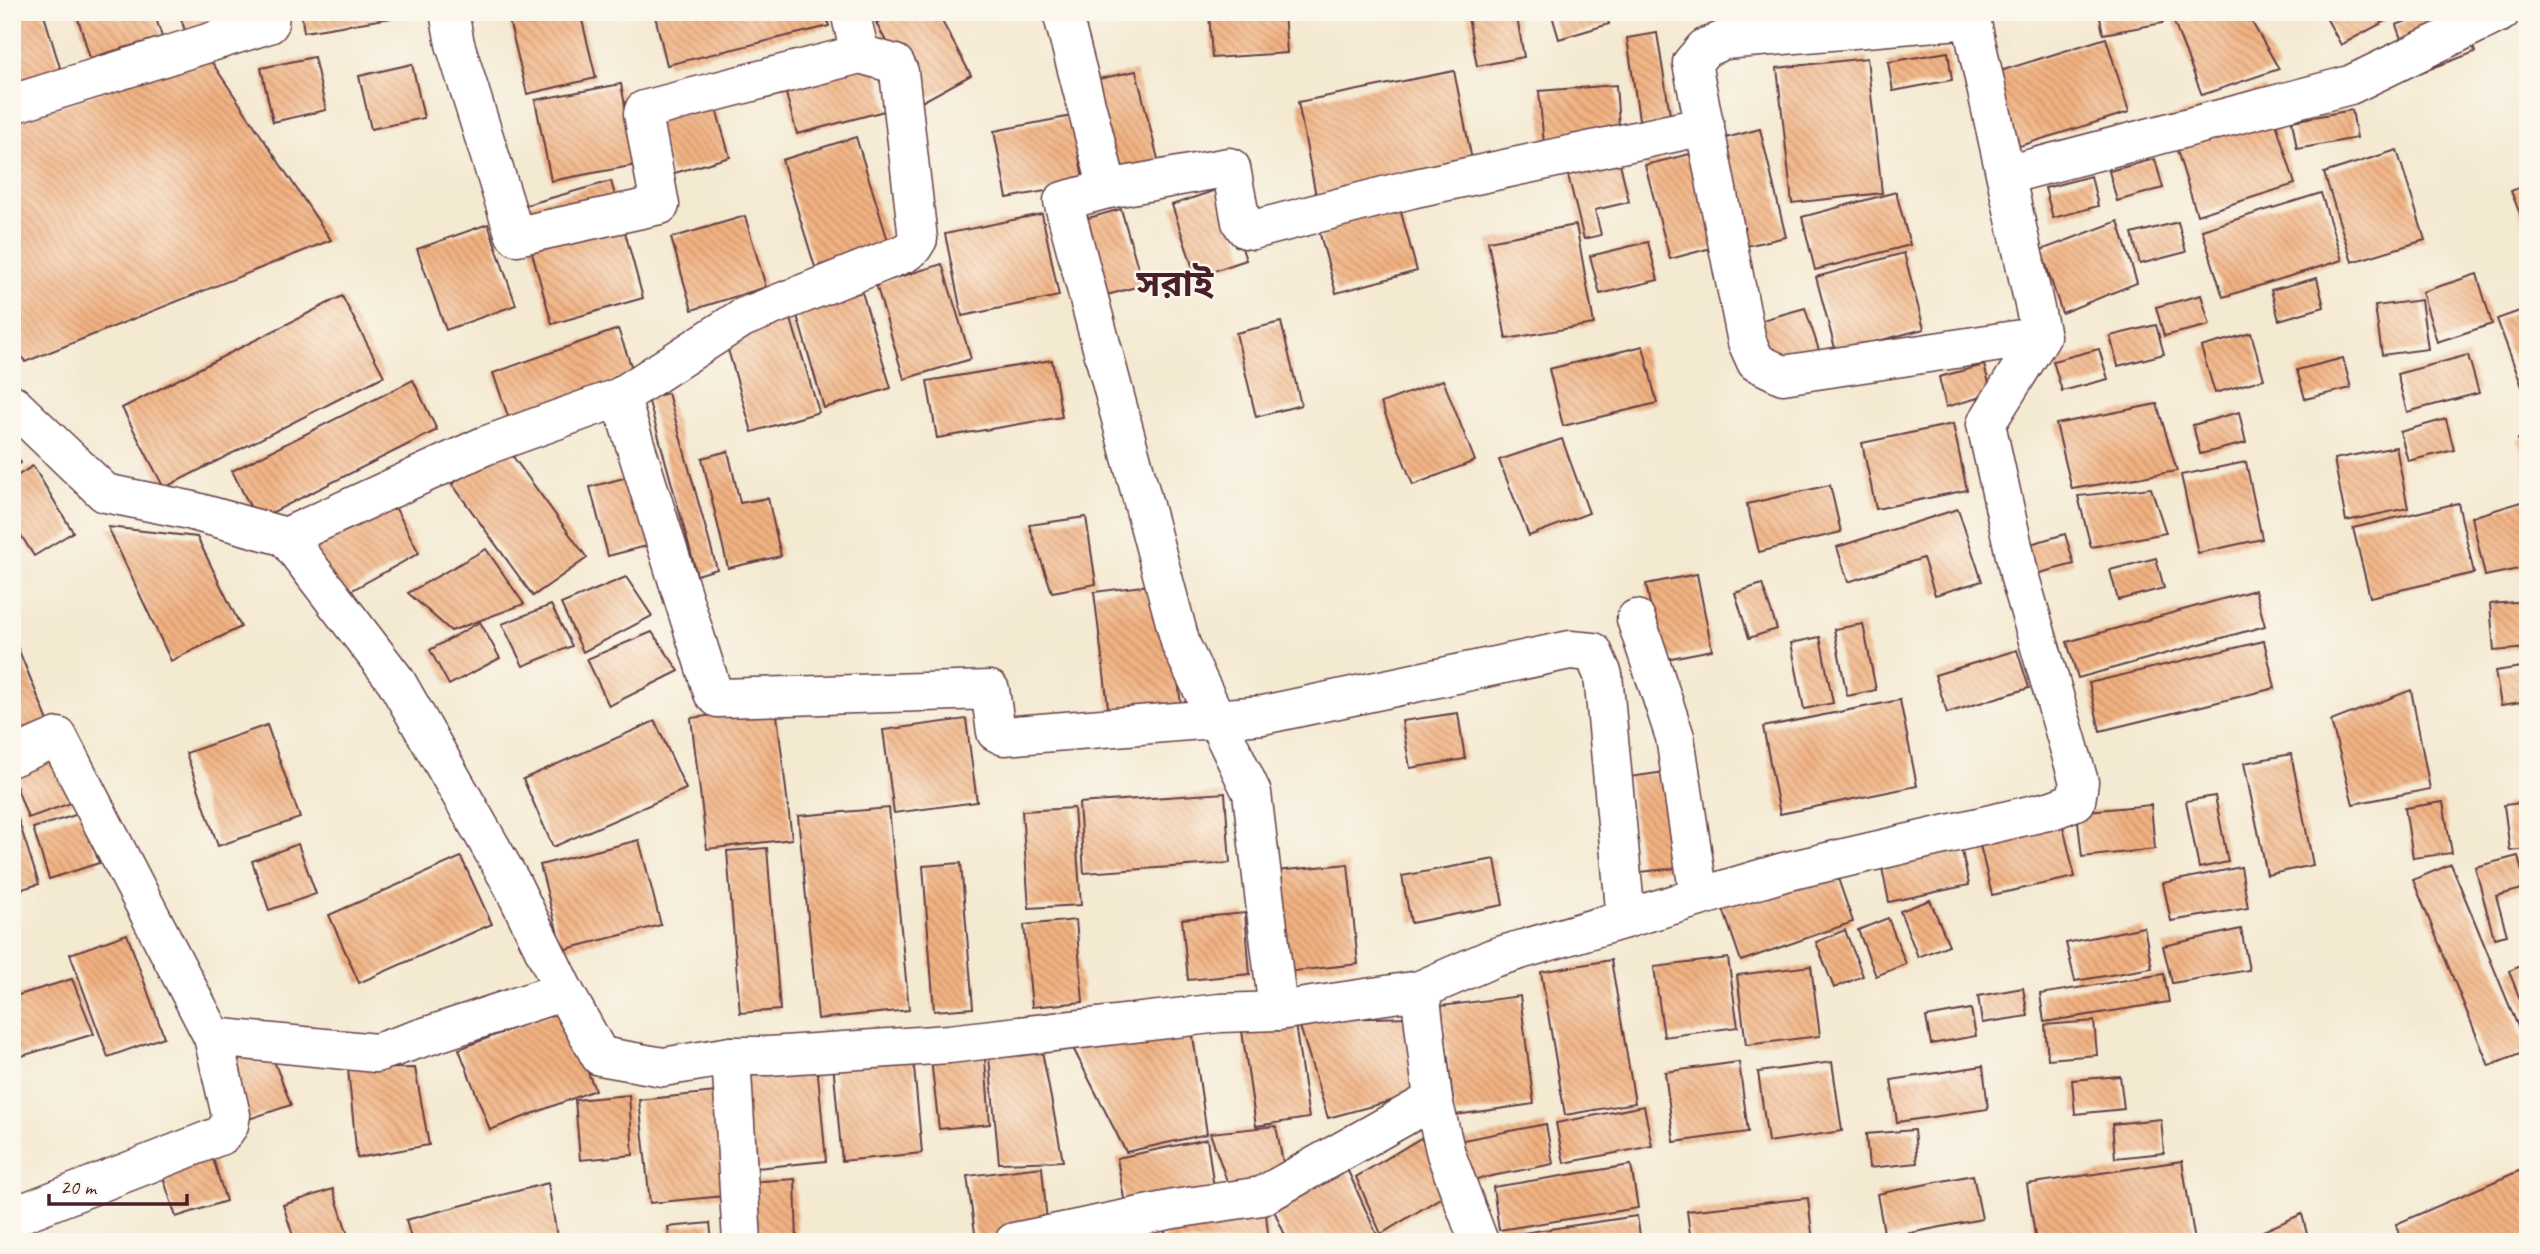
<svg xmlns="http://www.w3.org/2000/svg" width="2540" height="1254" viewBox="0 0 2540 1254" font-family="Caveat,'Noto Sans Bengali',sans-serif">
<style>
.building{fill:url(#building-back-hatch)}
.lines{fill:none;stroke-linecap:round;stroke-linejoin:round}
.minor-casing{stroke:#643d44;stroke-width:41}
.minor{stroke:#fff;stroke-width:38}
.labels{text-anchor:middle;dominant-baseline:central;stroke-width:5;stroke-linejoin:round;paint-order:stroke}
.quarter-label{font-size:37px;font-weight:bold;fill:#4a1f2b;stroke:#fbf7ec}
</style>
<defs>
<pattern id="building-back-hatch" width="6" height="6" patternUnits="userSpaceOnUse" patternTransform="scale(1.75)"><rect width="6" height="6" fill="#f2b282"/><path d="M-1 5l2 2M0 0l6 6M5-1l2 2" fill="none" stroke="#c6906b"/></pattern>
</defs>
<rect width="100%" height="100%" fill="#fbf7ec"/>
<filter id="ink" filterUnits="userSpaceOnUse"><feTurbulence type="fractalNoise" baseFrequency=".0143" numOctaves="2"/><feDisplacementMap in="SourceGraphic" scale="14" xChannelSelector="R" yChannelSelector="G"/><feConvolveMatrix kernelMatrix="1 2 1 2 8 2 1 2 1" color-interpolation-filters="sRGB"/></filter>
<filter id="wash" filterUnits="userSpaceOnUse"><feTurbulence type="fractalNoise" baseFrequency=".00686" numOctaves="4" result="noise"/><feDisplacementMap in="SourceGraphic" scale="28" xChannelSelector="R" yChannelSelector="G"/><feGaussianBlur stdDeviation="1.57" result="paint"/><feColorMatrix in="noise" values="0 0 0 0 0 0 0 0 0 0 0 0 0 0 0 0 0 1.4 0 .05"/><feComposite in="paint" operator="in"/></filter>
<g filter="url(#wash)">
<rect width="100%" height="100%" fill="#f4e9d1"/>
<g id="blocks">
<g class="building">
<polygon points="12,12 43,12 62,74 12,88"/>
<polygon points="76,12 154,12 162,37 90,58"/>
<polygon points="179,12 246,12 185,31"/>
<polygon points="301,12 390,12 391,18 304,32"/>
<polygon points="507,12 580,12 596,78 527,94"/>
<polygon points="654,12 825,12 829,26 667,65"/>
<polygon points="896,12 937,12 971,75 920,103 876,23"/>
<polygon points="1209,12 1284,12 1287,53 1212,58"/>
<polygon points="1467,12 1516,12 1524,57 1477,66"/>
<polygon points="1551,12 1606,12 1609,24 1559,39"/>
<polygon points="1775,12 1800,12 1800,14 1776,18"/>
<polygon points="2099,12 2161,12 2163,23 2103,34"/>
<polygon points="2170,12 2246,12 2279,69 2202,95"/>
<polygon points="2323,12 2396,12 2397,15 2341,45"/>
<polygon points="2430,12 2461,12 2475,52 2414,75 2396,25"/>
<polygon points="1657,33 1671,121 1640,126 1627,38"/>
<polygon points="2106,38 2129,112 1987,156 1965,82"/>
<polygon points="1948,52 1952,80 1893,91 1888,62"/>
<polygon points="207,55 331,240 25,362 12,338 12,123"/>
<polygon points="873,55 888,110 797,134 782,79"/>
<polygon points="314,57 326,110 273,122 261,68"/>
<polygon points="1867,58 1882,193 1792,203 1777,68"/>
<polygon points="412,64 424,118 371,129 359,76"/>
<polygon points="1136,71 1159,163 1111,174 1089,81"/>
<polygon points="1454,71 1474,170 1317,201 1298,102"/>
<polygon points="621,84 636,165 551,181 535,100"/>
<polygon points="1616,85 1620,139 1544,145 1539,91"/>
<polygon points="2265,88 2295,184 2197,215 2167,118"/>
<polygon points="714,102 730,157 671,174 655,120"/>
<polygon points="2352,110 2357,138 2297,149 2292,121"/>
<polygon points="1072,116 1084,184 1007,198 994,131"/>
<polygon points="1760,129 1786,237 1737,248 1714,141"/>
<polygon points="856,137 889,244 815,267 782,160"/>
<polygon points="2397,150 2425,240 2352,262 2324,173"/>
<polygon points="1690,154 1715,247 1670,259 1645,165"/>
<polygon points="2155,159 2163,188 2117,201 2109,171"/>
<polygon points="1620,163 1629,202 1595,210 1601,235 1584,239 1568,175"/>
<polygon points="2091,176 2098,206 2053,218 2045,188"/>
<polygon points="611,181 643,298 552,324 519,207"/>
<polygon points="2528,184 2528,234 2511,191"/>
<polygon points="1222,188 1246,260 1196,277 1172,205"/>
<polygon points="1896,192 1910,245 1815,270 1802,217"/>
<polygon points="2321,193 2342,260 2223,297 2202,230"/>
<polygon points="1399,205 1417,271 1336,293 1318,227"/>
<polygon points="1121,209 1143,285 1096,298 1074,222"/>
<polygon points="1042,214 1059,296 962,316 945,234"/>
<polygon points="745,216 766,287 692,310 671,238"/>
<polygon points="2118,221 2137,283 2062,313 2041,250"/>
<polygon points="2178,222 2186,252 2140,264 2132,234"/>
<polygon points="488,224 516,305 446,330 417,249"/>
<polygon points="1576,225 1594,324 1506,339 1488,241"/>
<polygon points="1648,242 1658,280 1600,294 1590,256"/>
<polygon points="1904,253 1924,329 1836,352 1816,277"/>
<polygon points="942,264 971,359 904,379 876,284"/>
<polygon points="2477,274 2492,324 2437,342 2422,292"/>
<polygon points="2317,278 2324,307 2279,320 2271,290"/>
<polygon points="862,292 891,388 824,408 796,312"/>
<polygon points="2201,295 2210,325 2164,336 2156,307"/>
<polygon points="342,296 384,376 164,488 122,408"/>
<polygon points="2421,300 2428,349 2382,355 2375,306"/>
<polygon points="1805,308 1820,353 1761,358 1752,323"/>
<polygon points="2528,308 2528,391 2524,392 2497,319"/>
<polygon points="790,316 819,412 752,432 724,336"/>
<polygon points="1281,322 1301,405 1256,417 1236,333"/>
<polygon points="2156,325 2164,354 2118,366 2110,336"/>
<polygon points="618,329 634,374 509,419 493,373"/>
<polygon points="2251,333 2264,379 2215,393 2201,347"/>
<polygon points="1643,346 1657,403 1563,426 1549,369"/>
<polygon points="2099,349 2108,379 2062,391 2053,361"/>
<polygon points="2468,355 2479,393 2407,412 2397,374"/>
<polygon points="2343,358 2351,388 2305,399 2297,370"/>
<polygon points="1052,360 1062,417 937,438 927,381"/>
<polygon points="1984,365 1992,394 1946,407 1939,377"/>
<polygon points="413,380 437,430 257,520 232,471"/>
<polygon points="1443,380 1475,461 1413,485 1381,403"/>
<polygon points="668,393 717,569 697,575 648,398"/>
<polygon points="2157,404 2177,471 2072,489 2056,424"/>
<polygon points="2239,412 2246,443 2200,454 2193,425"/>
<polygon points="2446,419 2454,450 2408,461 2400,432"/>
<polygon points="1953,424 1967,490 1876,509 1862,443"/>
<polygon points="2528,437 2528,476 2527,476 2518,439"/>
<polygon points="1562,439 1589,513 1529,536 1499,460"/>
<polygon points="12,446 21,463 12,468"/>
<polygon points="506,447 587,558 533,596 452,484"/>
<polygon points="2396,447 2408,508 2346,521 2334,459"/>
<polygon points="728,451 740,503 768,498 781,556 728,568 702,458"/>
<polygon points="2246,462 2262,539 2198,553 2181,475"/>
<polygon points="33,466 73,532 34,556 12,521 12,479"/>
<polygon points="635,475 654,544 608,556 590,487"/>
<polygon points="1830,485 1841,532 1759,552 1747,504"/>
<polygon points="2151,488 2166,533 2091,547 2078,496"/>
<polygon points="2528,500 2528,567 2485,576 2472,517"/>
<polygon points="393,503 419,553 345,594 304,540"/>
<polygon points="2458,503 2474,573 2370,597 2353,528"/>
<polygon points="1958,509 1982,581 1935,595 1923,558 1848,582 1837,547"/>
<polygon points="1086,517 1096,584 1052,592 1029,525"/>
<polygon points="108,527 197,537 241,627 171,661"/>
<polygon points="2065,534 2074,564 2028,576 2020,547"/>
<polygon points="486,549 524,604 451,631 408,593"/>
<polygon points="2156,558 2164,588 2118,600 2110,570"/>
<polygon points="1697,574 1712,650 1661,660 1646,584"/>
<polygon points="626,577 652,616 583,652 561,604"/>
<polygon points="1166,583 1181,705 1109,715 1094,592"/>
<polygon points="1762,584 1777,629 1749,638 1735,593"/>
<polygon points="2255,590 2265,626 2078,678 2067,642"/>
<polygon points="2528,601 2528,648 2494,651 2490,604"/>
<polygon points="551,605 572,646 523,666 502,624"/>
<polygon points="480,622 500,658 449,685 430,650"/>
<polygon points="1863,624 1876,690 1847,696 1834,629"/>
<polygon points="652,632 679,671 609,706 587,659"/>
<polygon points="12,634 48,721 12,735"/>
<polygon points="1820,637 1833,703 1804,709 1791,643"/>
<polygon points="2264,641 2275,688 2100,731 2089,683"/>
<polygon points="2017,650 2029,688 1947,713 1935,675"/>
<polygon points="2528,666 2528,701 2501,705 2495,671"/>
<polygon points="2411,690 2430,789 2353,804 2331,721"/>
<polygon points="1900,700 1917,786 1780,814 1763,727"/>
<polygon points="776,707 792,839 707,849 691,718"/>
<polygon points="1458,713 1465,759 1410,768 1402,721"/>
<polygon points="966,719 977,802 894,813 883,730"/>
<polygon points="655,721 686,789 553,847 523,779"/>
<polygon points="267,725 300,818 218,846 186,753"/>
<polygon points="56,752 74,802 28,818 12,775"/>
<polygon points="2291,754 2313,865 2267,875 2244,763"/>
<polygon points="1673,771 1685,867 1641,872 1629,777"/>
<polygon points="1225,793 1230,863 1084,873 1079,803"/>
<polygon points="2215,796 2228,862 2199,868 2186,801"/>
<polygon points="2443,802 2452,853 2413,858 2405,808"/>
<polygon points="2528,802 2528,849 2510,851 2504,805"/>
<polygon points="2151,805 2155,849 2082,857 2077,812"/>
<polygon points="889,808 909,1010 818,1019 798,816"/>
<polygon points="1074,808 1081,905 1029,908 1022,811"/>
<polygon points="82,813 99,863 49,879 33,828"/>
<polygon points="18,819 39,884 12,892 12,821"/>
<polygon points="2062,822 2075,877 1992,895 1979,841"/>
<polygon points="639,840 661,925 562,950 540,865"/>
<polygon points="1960,841 1969,885 1889,902 1880,858"/>
<polygon points="298,844 316,894 269,910 252,861"/>
<polygon points="767,848 780,1010 740,1013 727,851"/>
<polygon points="2518,856 2526,888 2496,896 2507,935 2494,938 2475,867"/>
<polygon points="461,857 492,924 359,983 329,915"/>
<polygon points="1495,859 1503,905 1411,923 1402,876"/>
<polygon points="961,863 973,1008 934,1011 923,866"/>
<polygon points="1348,864 1358,964 1286,972 1276,871"/>
<polygon points="1833,864 1853,922 1741,961 1721,903"/>
<polygon points="2451,864 2528,1051 2489,1066 2413,880"/>
<polygon points="2241,867 2248,908 2171,921 2163,883"/>
<polygon points="1930,900 1949,945 1918,957 1900,911"/>
<polygon points="1245,913 1250,974 1188,980 1182,919"/>
<polygon points="1888,918 1906,964 1876,976 1858,930"/>
<polygon points="1076,920 1083,1002 1032,1007 1024,925"/>
<polygon points="2144,927 2152,968 2075,981 2066,943"/>
<polygon points="2241,929 2249,970 2172,983 2163,946"/>
<polygon points="1845,930 1863,976 1834,988 1816,942"/>
<polygon points="127,934 164,1037 108,1057 70,954"/>
<polygon points="1728,958 1738,1027 1664,1037 1654,967"/>
<polygon points="1611,960 1635,1103 1565,1115 1541,972"/>
<polygon points="2528,963 2528,1020 2509,971"/>
<polygon points="1811,966 1820,1036 1746,1045 1737,975"/>
<polygon points="2164,974 2169,1002 2044,1022 2040,994"/>
<polygon points="72,979 94,1034 12,1059 12,997"/>
<polygon points="2023,988 2028,1016 1982,1023 1978,996"/>
<polygon points="1520,996 1534,1104 1455,1115 1441,1006"/>
<polygon points="563,1009 595,1090 490,1130 459,1049"/>
<polygon points="1971,1009 1976,1036 1931,1044 1926,1017"/>
<polygon points="1411,1017 1420,1093 1328,1118 1298,1020"/>
<polygon points="2094,1021 2097,1055 2048,1059 2045,1025"/>
<polygon points="1295,1024 1309,1118 1256,1126 1242,1031"/>
<polygon points="1192,1029 1207,1134 1126,1152 1072,1046"/>
<polygon points="984,1046 990,1124 939,1129 930,1051"/>
<polygon points="1041,1046 1063,1161 999,1163 988,1047"/>
<polygon points="226,1055 272,1056 291,1105 240,1122"/>
<polygon points="913,1056 922,1153 842,1161 833,1063"/>
<polygon points="1739,1062 1748,1132 1674,1142 1665,1072"/>
<polygon points="1832,1062 1842,1131 1768,1142 1758,1072"/>
<polygon points="817,1064 826,1161 746,1169 737,1071"/>
<polygon points="1983,1066 1988,1109 1897,1122 1891,1080"/>
<polygon points="415,1068 429,1145 357,1158 348,1069"/>
<polygon points="2120,1076 2124,1109 2075,1114 2072,1080"/>
<polygon points="725,1091 735,1195 650,1203 639,1100"/>
<polygon points="629,1095 633,1155 580,1160 575,1100"/>
<polygon points="1644,1106 1652,1146 1564,1163 1556,1123"/>
<polygon points="2161,1119 2164,1153 2115,1158 2112,1124"/>
<polygon points="1546,1124 1553,1164 1466,1181 1458,1141"/>
<polygon points="1276,1126 1285,1173 1232,1195 1210,1133"/>
<polygon points="1914,1130 1917,1163 1869,1168 1866,1134"/>
<polygon points="1421,1138 1448,1193 1381,1234 1356,1177"/>
<polygon points="1207,1139 1214,1188 1126,1210 1117,1158"/>
<polygon points="212,1155 226,1201 176,1217 161,1171"/>
<polygon points="2182,1161 2195,1242 2036,1242 2027,1184"/>
<polygon points="1631,1165 1638,1208 1499,1230 1493,1187"/>
<polygon points="1042,1167 1047,1222 976,1240 967,1176"/>
<polygon points="2528,1167 2528,1242 2401,1242 2396,1224"/>
<polygon points="1348,1171 1377,1235 1363,1242 1288,1242 1272,1206"/>
<polygon points="1973,1175 1982,1219 1885,1238 1877,1194"/>
<polygon points="795,1179 797,1242 753,1242 748,1182"/>
<polygon points="548,1183 558,1242 412,1242 406,1220"/>
<polygon points="333,1189 348,1235 327,1242 295,1242 283,1205"/>
<polygon points="1808,1198 1813,1242 1691,1242 1687,1211"/>
<polygon points="1266,1214 1269,1242 1166,1242 1164,1222"/>
<polygon points="2302,1214 2309,1242 2266,1242 2263,1231"/>
<polygon points="1637,1216 1641,1242 1510,1242 1509,1235"/>
<polygon points="710,1223 712,1242 670,1242 668,1227"/>
<polygon points="1988,1234 1989,1242 1948,1242 1948,1240"/>
<polygon points="650,1237 650,1242 627,1242 627,1240"/>
<polygon points="1158,1237 1159,1242 1135,1242 1135,1240"/>
</g>
</g>
</g>
<g filter="url(#ink)">
<use href="#blocks" fill-opacity="0" stroke="#643d44" stroke-width="2"/>
<g class="lines">
<defs>
<g id="minor">
<polyline points="449,12 455,44 514,233 517,236 660,205 643,114 644,110 860,54 850,12"/>
<polyline points="1062,12 1108,189 1063,201 1181,645 1252,793 1278,1011"/>
<polyline points="12,104 269,24 270,12"/>
<polyline points="2006,175 2350,85 2501,12"/>
<polyline points="1108,189 1229,167 1231,168 1241,222 1246,229 1253,230 1411,189 1705,126"/>
<polyline points="620,397 713,693 718,698 990,690 996,732 1004,736 1263,715 1570,650 1593,652 1603,675 1626,919"/>
<polyline points="12,404 105,493 189,510 286,537 396,681 512,884 564,991 600,1056 663,1067 731,1056 769,1056 949,1044 1220,1013 1278,1011 1420,990"/>
<polyline points="286,537 484,446 620,397 742,318 905,253 913,247 918,239 899,72 895,64 860,54"/>
<polyline points="1636,619 1675,737 1699,897"/>
<polyline points="12,757 58,737 213,1037 376,1053 564,991"/>
<polyline points="731,1056 742,1242"/>
<polyline points="12,1217 222,1135 229,1125 231,1115 213,1037"/>
<polyline points="1014,1242 1174,1209 1262,1196 1433,1100"/>
<polyline points="1479,1242 1446,1154 1433,1100 1420,990 1493,958 1784,872 2052,810 2076,801 2079,782 2020,578 1986,424 2041,336 1971,19 1724,40 1705,48 1692,63 1747,342 1756,362 1783,375 2041,336"/>
</g>
</defs>
<use href="#minor" class="minor-casing"/>
<use href="#minor" class="minor"/>
</g>
</g>
<g class="labels">
<g class="quarter-label">
<text x="1175" y="283">সরাই</text>
</g>
</g>
<rect width="2540" height="1254" fill="none" stroke="#fbf7ec" stroke-width="42"/>
<path d="M49 1194v10h138v-10" fill="none" stroke="#4a1f2b" stroke-width="3.5"/>
<text x="60" y="1194" font-size="21" fill="#4a1f2b" stroke="#fbf7ec" stroke-width="5" paint-order="stroke">20 m</text>
</svg>
